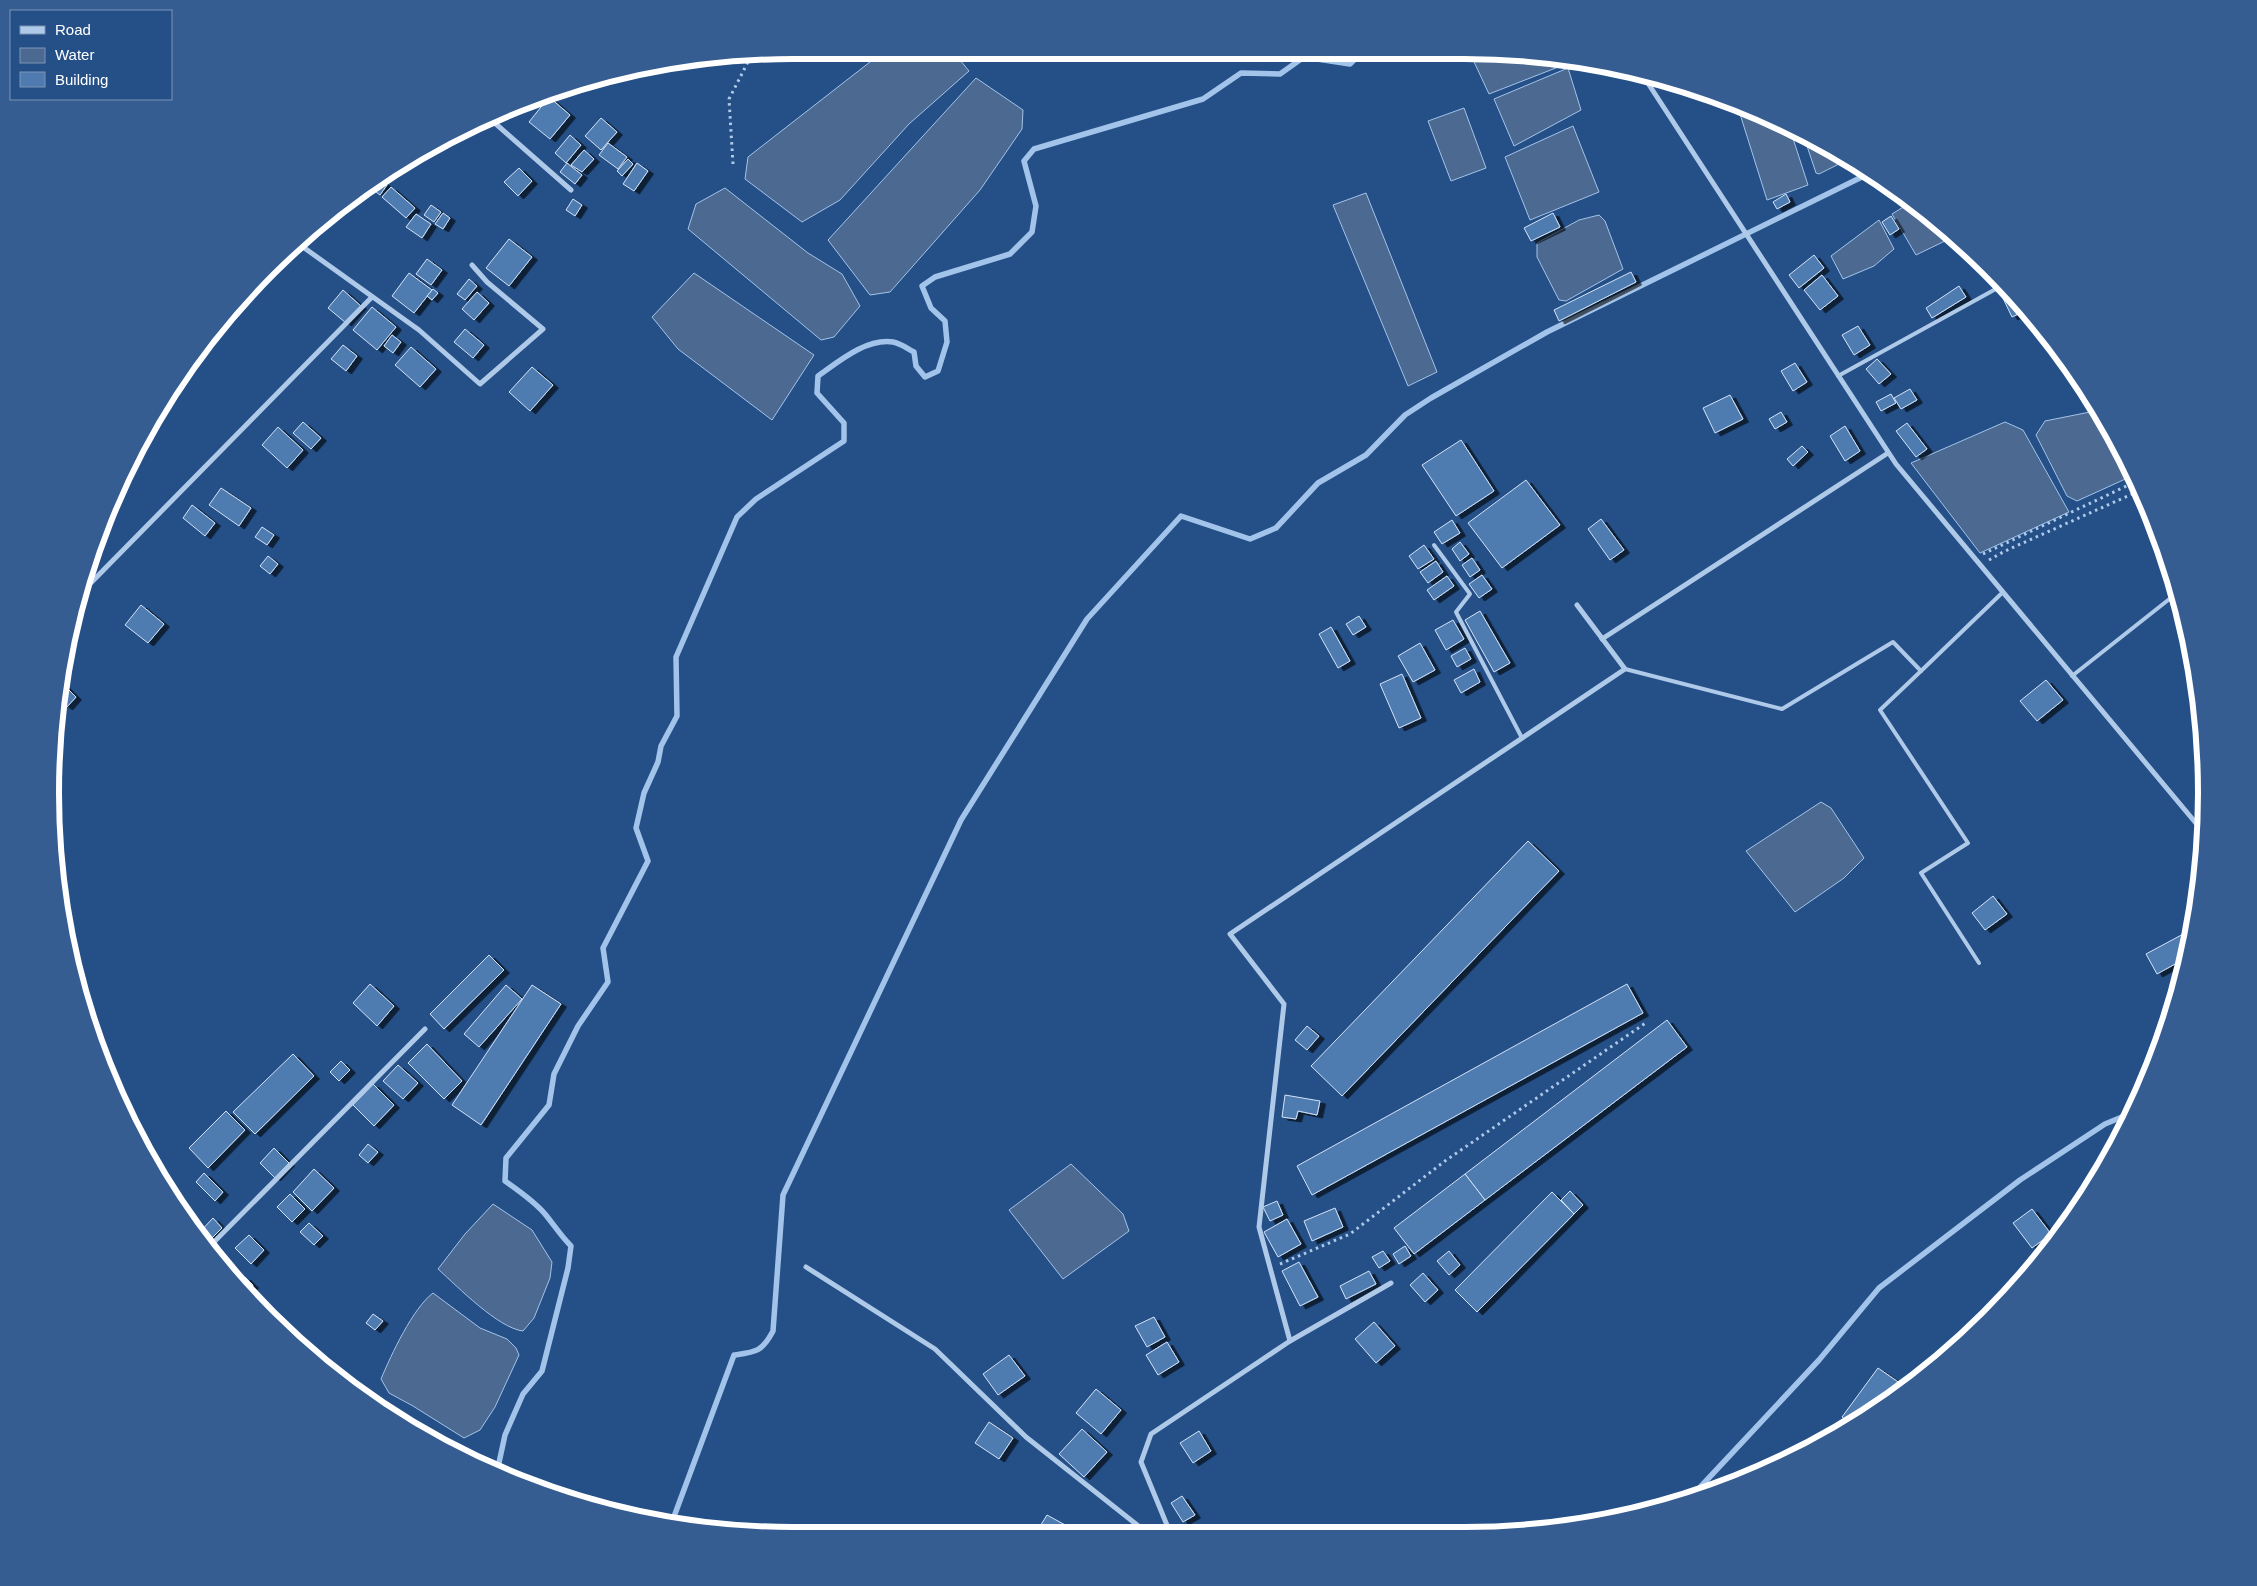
<svg xmlns="http://www.w3.org/2000/svg" width="2257" height="1586" viewBox="0 0 2257 1586" font-family="Helvetica,sans-serif">
<style>
.water{fill:#4b6991;stroke:#a3c4ea}
.lines{fill:none;stroke-linecap:round;stroke-linejoin:round}
.stream{stroke:#a3c4ea;stroke-width:5.5}
.building{fill:#507bb0;stroke:#d3e3f7;filter:url(#shadow)}
.path{stroke:#afc9e9;stroke-width:3;stroke-dasharray:2.5 4;stroke-linecap:butt}
.lane{stroke:#afc9e9;stroke-width:4}
.street{stroke:#afc9e9;stroke-width:5}
.rim{fill:none;stroke:#fff;stroke-width:6}
</style>
<defs>
<filter id="shadow"><feDropShadow dx="5.5" dy="3" stdDeviation="0" flood-color="#0009"/></filter>
</defs>
<rect width="100%" height="100%" fill="#244f87"/>
<g class="water">
<polygon points="1469,51 1564,60 1566,64 1489,94"/>
<polygon points="955,54 969,71 909,124 840,200 802,222 745,179 748,157 879,55"/>
<polygon points="1568,68 1581,110 1514,146 1494,99"/>
<polygon points="976,78 1023,110 1022,129 980,190 890,292 870,295 828,240"/>
<polygon points="1464,108 1486,168 1451,181 1428,121"/>
<polygon points="1757,111 1789,126 1808,185 1767,200 1740,114"/>
<polygon points="1573,126 1599,192 1530,220 1505,157"/>
<polygon points="1803,134 1842,154 1843,162 1819,174 1816,173"/>
<polygon points="725,188 808,253 842,274 860,306 834,337 821,340 688,229 696,204"/>
<polygon points="1366,193 1437,372 1408,386 1333,205"/>
<polygon points="1913,201 1944,230 1949,239 1916,255 1892,214"/>
<polygon points="1599,215 1605,221 1623,269 1566,301 1559,300 1537,257 1537,243 1579,220"/>
<polygon points="1879,220 1894,249 1874,266 1843,279 1831,256"/>
<polygon points="694,273 814,355 772,420 678,349 652,317"/>
<polygon points="2100,410 2107,421 2132,476 2077,501 2067,496 2036,435 2045,421"/>
<polygon points="2005,422 2023,430 2069,512 1980,553 1911,463"/>
<polygon points="1821,802 1831,808 1864,858 1844,878 1795,912 1746,851"/>
<polygon points="1071,1164 1123,1214 1129,1231 1063,1279 1009,1210"/>
<path d="M493,1204L532,1230L552,1262L550,1278L534,1318L523,1331C498,1328 458,1287 438,1269L465,1234Z"/>
<path d="M433,1293L480,1328L507,1339L516,1348L519,1355L495,1407L480,1430L464,1438L413,1406L389,1393L381,1379C391,1355 413,1308 433,1293Z"/>
</g>
<g class="lines">
<g class="stream">
<path d="M497,1472L505,1435L523,1394L542,1371L568,1268L571,1246C561,1236 554,1225 545,1214C534,1201 519,1191 505,1181L506,1158L549,1105L554,1074L578,1026L608,982L603,948L648,861L636,828L644,793L658,762L661,746L677,716L676,657L737,517L756,499L844,441V423L817,393L818,376C838,362 866,338 893,342C900,343 908,349 914,352L916,366L925,377L938,371L947,342L945,321L931,308L922,286L935,277L1010,254L1032,232L1036,206L1024,161L1034,149L1203,99L1241,73L1280,74L1304,57L1350,64L1363,51"/>
<polyline points="1691,1497 1819,1360 1879,1288 2020,1180 2105,1124 2134,1112"/>
<path d="M672,1522L734,1355C756,1352 762,1352 773,1331L783,1195L961,820L1087,619L1181,516L1250,539L1276,528L1318,483L1366,455L1405,415L1431,398L1547,332L1870,173"/>
</g>
</g>
<g class="building">
<polygon points="549,97 570,115 550,139 529,122"/>
<polygon points="1738,103 1748,106 1754,109 1741,113"/>
<polygon points="601,118 617,132 601,150 585,136"/>
<polygon points="570,135 581,145 566,163 555,153"/>
<polygon points="608,143 627,157 618,169 599,155"/>
<polygon points="584,150 594,159 582,172 571,165"/>
<polygon points="628,159 633,164 622,176 617,171"/>
<polygon points="567,163 582,175 575,184 560,172"/>
<polygon points="637,163 648,171 634,191 623,184"/>
<polygon points="519,168 532,181 518,196 504,182"/>
<polygon points="377,178 387,185 380,195 367,185"/>
<polygon points="391,187 415,208 406,218 382,197"/>
<polygon points="1786,194 1790,202 1777,209 1773,202"/>
<polygon points="573,199 582,205 575,216 566,210"/>
<polygon points="431,205 441,212 434,222 424,215"/>
<polygon points="443,213 450,218 443,229 435,224"/>
<polygon points="1553,213 1560,227 1531,241 1524,228"/>
<polygon points="416,214 431,224 422,238 406,227"/>
<polygon points="1891,216 1899,229 1890,235 1882,222"/>
<polygon points="509,239 532,257 509,286 486,268"/>
<polygon points="1814,255 1824,268 1799,288 1789,275"/>
<polygon points="427,259 442,270 431,285 416,274"/>
<polygon points="1631,272 1636,282 1559,321 1554,310"/>
<polygon points="409,273 432,290 414,313 392,296"/>
<polygon points="1822,275 1838,296 1820,310 1804,290"/>
<polygon points="469,279 477,286 465,300 457,294"/>
<polygon points="1959,286 1966,297 1932,318 1926,308"/>
<polygon points="433,289 438,293 432,300 427,296"/>
<polygon points="343,290 361,306 346,323 328,308"/>
<polygon points="2009,290 2027,310 2012,317 2001,294"/>
<polygon points="477,292 489,303 474,320 462,309"/>
<polygon points="372,307 396,327 377,350 353,330"/>
<polygon points="1858,326 1870,345 1854,355 1842,335"/>
<polygon points="465,329 484,345 473,358 454,342"/>
<polygon points="392,335 401,342 393,353 384,346"/>
<polygon points="343,345 357,356 346,371 331,359"/>
<polygon points="411,347 436,369 420,387 395,365"/>
<polygon points="1877,359 1891,374 1879,384 1866,369"/>
<polygon points="1795,363 1807,382 1793,391 1781,371"/>
<polygon points="532,367 553,385 530,411 509,392"/>
<polygon points="1910,389 1917,400 1901,409 1894,398"/>
<polygon points="1891,394 1896,403 1881,411 1876,402"/>
<polygon points="1730,395 1743,419 1715,433 1703,408"/>
<polygon points="1781,412 1787,422 1775,429 1769,419"/>
<polygon points="303,422 321,438 311,449 293,433"/>
<polygon points="1907,423 1927,449 1916,457 1896,431"/>
<polygon points="1845,426 1860,451 1845,461 1830,436"/>
<polygon points="278,427 303,450 287,468 262,445"/>
<polygon points="1461,440 1494,491 1456,516 1422,465"/>
<polygon points="1802,446 1808,452 1793,466 1787,459"/>
<polygon points="1526,480 1560,525 1502,568 1468,523"/>
<polygon points="221,488 251,508 239,526 209,505"/>
<polygon points="192,505 215,523 205,536 183,518"/>
<polygon points="1601,519 1624,550 1610,560 1588,529"/>
<polygon points="1452,520 1460,533 1442,544 1434,532"/>
<polygon points="262,527 274,535 267,545 255,537"/>
<polygon points="1460,542 1469,554 1460,561 1452,549"/>
<polygon points="1424,545 1434,559 1418,569 1409,556"/>
<polygon points="268,556 278,564 270,574 260,566"/>
<polygon points="1472,558 1480,570 1470,577 1462,565"/>
<polygon points="1436,561 1443,572 1428,583 1420,572"/>
<polygon points="1482,575 1492,589 1479,598 1469,584"/>
<polygon points="1447,576 1454,586 1434,600 1427,590"/>
<polygon points="141,605 164,624 148,643 125,625"/>
<polygon points="1480,611 1510,663 1494,672 1465,620"/>
<polygon points="1359,616 1366,627 1353,635 1346,624"/>
<polygon points="1453,620 1464,639 1446,650 1435,630"/>
<polygon points="1331,627 1350,661 1338,668 1319,634"/>
<polygon points="1420,643 1435,670 1413,682 1398,656"/>
<polygon points="1465,648 1471,659 1457,667 1451,656"/>
<polygon points="1474,669 1480,682 1461,693 1454,680"/>
<polygon points="1402,674 1421,718 1399,728 1380,684"/>
<polygon points="2046,680 2063,700 2037,721 2020,701"/>
<polygon points="64,685 76,697 67,707 56,698 57,692"/>
<polygon points="1528,841 1559,871 1342,1096 1311,1066"/>
<polygon points="1993,896 2007,914 1985,930 1972,913"/>
<polygon points="2187,932 2190,937 2186,958 2157,974 2146,954"/>
<polygon points="489,955 504,970 444,1029 430,1014"/>
<polygon points="370,984 394,1006 377,1026 353,1003"/>
<polygon points="1627,984 1643,1013 1312,1195 1297,1166"/>
<polygon points="506,985 522,999 479,1047 464,1034"/>
<polygon points="532,985 561,1004 481,1125 452,1105"/>
<polygon points="1667,1020 1687,1047 1485,1200 1465,1174"/>
<polygon points="1307,1026 1319,1036 1307,1050 1295,1040"/>
<polygon points="427,1044 462,1081 444,1099 408,1063"/>
<polygon points="293,1054 314,1076 255,1134 233,1112"/>
<polygon points="341,1061 350,1070 339,1081 330,1072"/>
<polygon points="398,1065 418,1083 403,1099 383,1081"/>
<polygon points="373,1084 394,1105 374,1126 353,1105"/>
<polygon points="1285,1095 1320,1101 1317,1115 1298,1111 1296,1119 1282,1117"/>
<polygon points="226,1111 245,1130 208,1168 189,1148"/>
<polygon points="368,1144 378,1152 368,1163 359,1155"/>
<polygon points="274,1148 289,1163 275,1178 260,1163"/>
<polygon points="314,1169 334,1188 312,1211 293,1192"/>
<polygon points="204,1173 223,1192 215,1201 196,1182"/>
<polygon points="1465,1174 1485,1200 1414,1254 1394,1228"/>
<polygon points="1570,1191 1583,1205 1574,1214 1561,1200"/>
<polygon points="1552,1192 1574,1214 1477,1312 1455,1290"/>
<polygon points="290,1194 305,1209 292,1222 277,1207"/>
<polygon points="1277,1201 1283,1215 1270,1221 1263,1207"/>
<polygon points="1335,1208 1343,1227 1312,1241 1304,1221"/>
<polygon points="2032,1209 2051,1234 2032,1248 2013,1223"/>
<polygon points="213,1218 222,1228 207,1243 198,1234"/>
<polygon points="1287,1219 1301,1244 1278,1257 1264,1232"/>
<polygon points="309,1223 323,1236 314,1245 300,1232"/>
<polygon points="249,1235 264,1250 251,1264 235,1248"/>
<polygon points="1405,1246 1411,1256 1399,1264 1393,1254"/>
<polygon points="1383,1251 1390,1261 1379,1268 1372,1257"/>
<polygon points="1449,1251 1460,1265 1449,1275 1437,1261"/>
<polygon points="220,1260 236,1276 232,1280 218,1262"/>
<polygon points="1299,1262 1318,1297 1300,1306 1282,1271"/>
<polygon points="1369,1271 1376,1284 1346,1299 1340,1286"/>
<polygon points="1423,1273 1438,1290 1425,1302 1410,1285"/>
<polygon points="245,1277 253,1285 246,1294 237,1286"/>
<polygon points="373,1314 383,1321 375,1330 366,1323"/>
<polygon points="1154,1317 1165,1337 1147,1347 1135,1326"/>
<polygon points="1374,1322 1395,1346 1376,1363 1355,1339"/>
<polygon points="1167,1342 1179,1362 1158,1375 1146,1355"/>
<polygon points="1009,1355 1025,1376 998,1395 983,1374"/>
<polygon points="1878,1368 1904,1386 1899,1393 1877,1411 1852,1425 1842,1417"/>
<polygon points="1096,1389 1121,1410 1101,1434 1076,1413"/>
<polygon points="989,1422 1013,1438 999,1459 975,1443"/>
<polygon points="1082,1429 1107,1452 1084,1477 1059,1454"/>
<polygon points="1199,1431 1211,1451 1193,1463 1180,1443"/>
<polygon points="1182,1496 1195,1515 1183,1522 1171,1503"/>
<polygon points="1047,1515 1067,1526 1063,1533 1047,1533 1039,1528"/>
<polygon points="1113,1526 1123,1532 1109,1532"/>
</g>
<g class="lines">
<g class="path">
<polyline points="733,164 729,99 751,56"/>
<polyline points="1983,554 2135,482"/>
<polyline points="1989,560 2005,551 2139,491"/>
<polyline points="1280,1264 1350,1234 1445,1161 1647,1022"/>
</g>
<g class="lane">
<polyline points="1838,376 2003,285"/>
<polyline points="1434,545 1470,594 1456,612 1522,738"/>
<polyline points="1625,669 1782,709 1893,642 1921,671 2002,593"/>
<polyline points="1921,671 1880,710 1968,843 1921,873 1979,963"/>
<polyline points="2072,676 2177,593"/>
</g>
<g class="street">
<polyline points="1642,74 1896,464 2205,834"/>
<polyline points="488,117 571,190"/>
<polyline points="296,242 419,330 480,384 543,329 487,282 472,265"/>
<polyline points="76,598 372,297"/>
<polyline points="1602,639 1888,453"/>
<polyline points="208,1248 425,1029"/>
<polyline points="806,1267 935,1349 1026,1437 1146,1532"/>
<polyline points="1290,1341 1259,1227 1284,1004 1230,934 1625,669 1577,605"/>
<polyline points="1168,1532 1169,1530 1141,1462 1151,1434 1290,1341 1391,1283"/>
</g>
</g>
<path d="M0 0H2257V1586H0ZM793 59H1464A734 734 0 0 1 2198 793V793A734 734 0 0 1 1464 1527H793A734 734 0 0 1 59 793V793A734 734 0 0 1 793 59Z" fill="#365d91" fill-rule="evenodd"/>
<path class="rim" d="M793 59H1464A734 734 0 0 1 2198 793V793A734 734 0 0 1 1464 1527H793A734 734 0 0 1 59 793V793A734 734 0 0 1 793 59Z"/>
<rect x="10" y="10" width="162" height="90" fill="#244f87" stroke="#7c95b7"/>
<rect x="20" y="26" width="25" height="8" fill="#afc9e9" stroke="#7c95b7"/>
<text x="55" y="35" font-size="15" fill="#ffffff">Road</text>
<rect x="20" y="48" width="25" height="15" fill="#4b6991" stroke="#7c95b7"/>
<text x="55" y="60" font-size="15" fill="#ffffff">Water</text>
<rect x="20" y="72" width="25" height="15" fill="#507bb0" stroke="#7c95b7"/>
<text x="55" y="85" font-size="15" fill="#ffffff">Building</text>
</svg>
